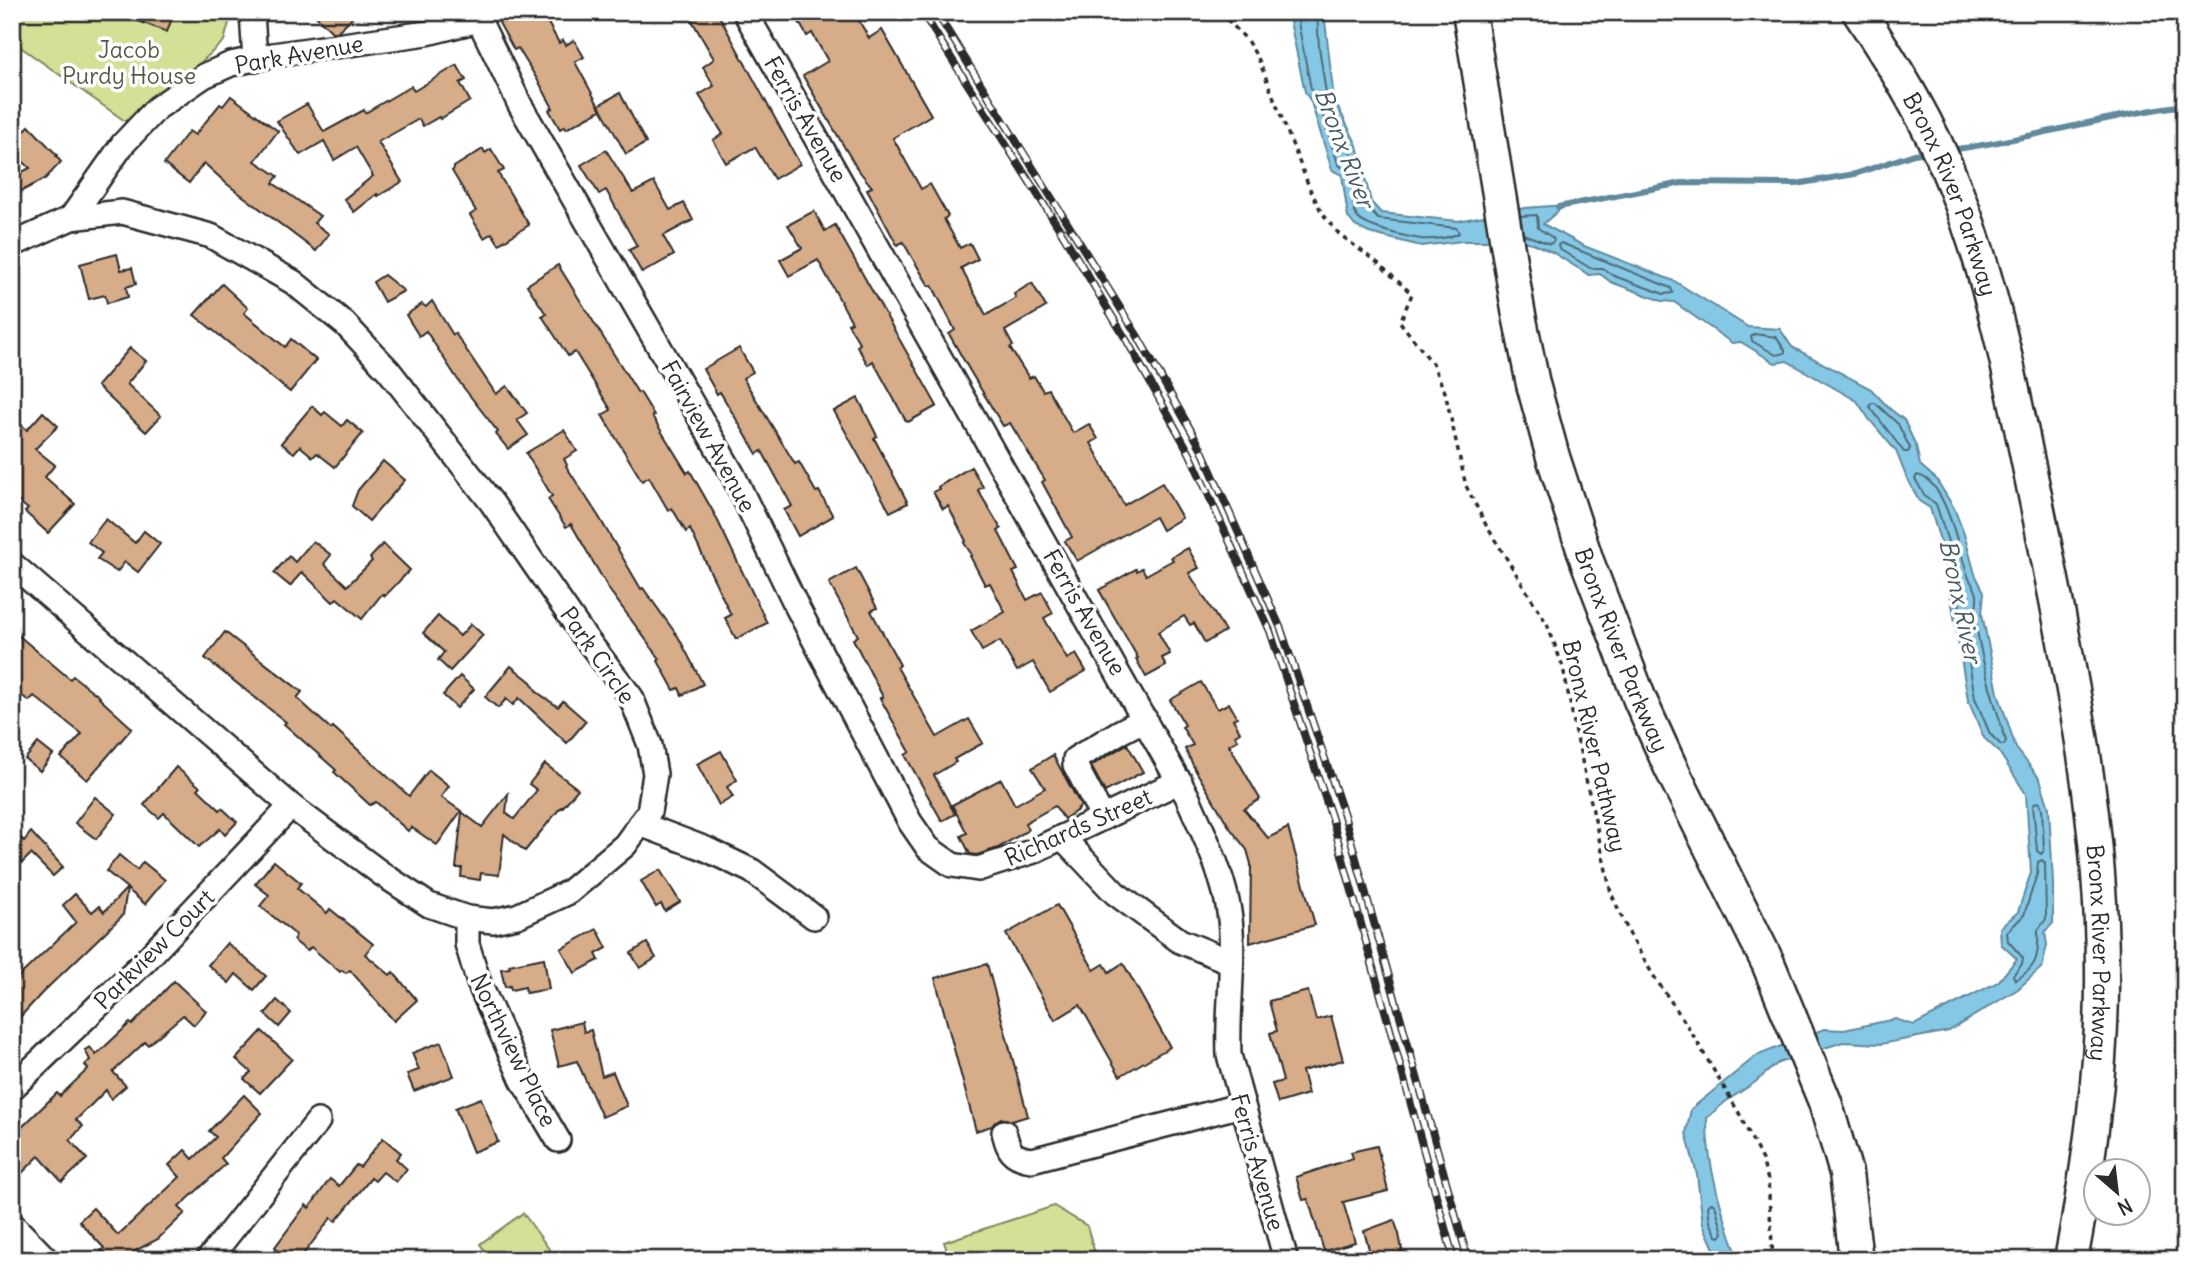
<svg xmlns="http://www.w3.org/2000/svg" width="2197" height="1272" viewBox="0 0 2197 1272" font-family="Delius,sans-serif">
<style>
.green{fill:#d2e195;stroke:#7e8660;stroke-width:2}
.water{fill:#85c8e6;stroke:#61899b;stroke-width:2}
.lines{fill:none;stroke-linecap:round;stroke-linejoin:round}
.shore{stroke:#4f6a76;stroke-width:2}
.stream{stroke:#61899b;stroke-width:6}
.building{fill:#d7ac88;stroke:#2b2b2b;stroke-width:2}
.minor-casing{stroke:#2b2b2b;stroke-width:28}
.highway-casing{stroke:#2b2b2b;stroke-width:37}
.path{stroke:#2b2b2b;stroke-width:3.5;stroke-dasharray:5 5;stroke-linecap:butt}
.minor{stroke:#fff;stroke-width:23}
.highway{stroke:#fff;stroke-width:32}
.rail-casing{stroke:#2b2b2b;stroke-width:8}
.rail{stroke:#fff;stroke-width:5;stroke-dasharray:16;stroke-linecap:butt}
.labels{text-anchor:middle;dominant-baseline:central;stroke-width:7;stroke-linejoin:round;paint-order:stroke}
.park-label{font-size:23px;fill:#555846;stroke:#fff}
.street-label{font-size:23px;fill:#2b2b2b;stroke:#fff}
.water-label{font-size:24px;font-style:italic;fill:#465a63;stroke:#fff}
</style>
<rect width="100%" height="100%" fill="#fff"/>
<filter id="ink" filterUnits="userSpaceOnUse"><feTurbulence type="fractalNoise" baseFrequency=".0143" numOctaves="2"/><feDisplacementMap in="SourceGraphic" scale="14" xChannelSelector="R" yChannelSelector="G"/><feConvolveMatrix kernelMatrix="1 2 1 2 8 2 1 2 1" color-interpolation-filters="sRGB"/></filter>
<g filter="url(#ink)">
<g class="green">
<polygon points="12,12 232,12 224,41 132,126 12,41"/>
<polygon points="1054,1206 1087,1226 1097,1260 950,1260 944,1242"/>
<polygon points="523,1213 557,1260 491,1260 480,1244"/>
</g>
<path class="water" d="M1288,12H1324L1334,99L1357,145L1371,202L1381,213L1458,221L1525,208L1565,205L1543,224L1584,246L1674,281L1748,327L1780,329L1792,347L1871,389L1890,409L1904,420L1916,446L1920,465L1936,479L1954,508L1964,534L1975,574L1984,592L1982,614L1998,693L2016,748L2040,779L2049,808L2053,882V923L2045,932L2047,945L2042,967L2018,989L1949,1031L1881,1044L1843,1042L1778,1063L1754,1083L1725,1102L1707,1118C1706,1166 1723,1215 1739,1260H1719L1703,1224L1697,1175L1686,1133L1691,1109L1756,1056L1824,1029L1844,1030L1895,1019L1914,1025L1998,982L2017,959L2001,944L2000,928L2018,912L2031,872L2026,794L1999,752L1984,738L1968,700L1943,550L1930,508L1919,501L1906,476L1896,451L1869,419L1857,401L1787,361L1775,363L1741,342L1732,343L1674,302L1662,301L1611,282L1600,274L1589,275L1552,252L1532,243L1522,241H1462L1421,246L1369,233L1355,226L1348,217L1342,175L1332,170L1311,102L1305,92Z"/>
<g class="lines">
<g class="shore">
<polyline points="1296,12 1311,89 1318,100 1338,164 1354,178 1356,174 1350,148 1327,100 1319,47 1317,12"/>
<path d="M1356,182L1359,184L1365,205L1378,219L1457,228L1459,233C1449,238 1433,240 1421,239C1407,237 1367,228 1358,218C1352,211 1353,195 1352,186Z"/>
<polyline points="1520,216 1537,215 1538,228 1553,238 1554,241 1550,244 1523,234"/>
<polygon points="1561,243 1671,288 1673,293 1664,294 1614,276 1602,268 1590,268 1559,249 1558,245"/>
<polygon points="1754,334 1776,337 1785,350 1785,353 1776,355 1752,341 1751,337"/>
<polygon points="1871,403 1875,403 1898,424 1910,448 1908,452 1904,452 1870,407"/>
<path d="M1917,475C1946,479 1959,552 1968,576C1970,582 1976,588 1977,595C1978,602 1975,609 1975,616C1980,658 1994,701 2006,741L2004,745H2001L1990,734L1975,698L1950,548L1936,504L1925,496L1915,479Z"/>
<polygon points="2037,802 2040,803 2042,809 2044,851 2041,854 2037,851 2033,805"/>
<path d="M2042,860L2045,863L2046,919L2038,930C2039,954 2038,968 2015,980L2013,975L2022,964L2023,958L2008,941L2007,932L2024,915L2037,874L2038,862Z"/>
<polygon points="1711,1203 1715,1205 1723,1233 1720,1237 1717,1236 1710,1222 1708,1206"/>
</g>
<g class="stream">
<path d="M1950,150C2029,140 2105,115 2185,105"/>
<polyline points="1558,207 1682,183 1796,184 1855,174 1914,154 1928,152"/>
</g>
</g>
<g class="building">
<polygon points="120,12 174,12 167,32 120,14"/>
<polygon points="312,12 358,12 337,32 332,32"/>
<polygon points="493,12 542,12 559,43 563,40 566,45 574,40 584,57 575,62 601,110 566,129 565,126 560,129 549,110 553,108 540,84 518,48 514,50"/>
<polygon points="687,12 717,12 800,164 774,179 755,147 726,163 713,140 723,134 699,95 714,86 703,67 714,59"/>
<polygon points="801,12 854,12 869,38 882,30 931,115 893,138 921,189 930,184 948,216 944,219 960,248 970,243 978,259 961,268 986,315 1016,298 1014,294 1032,283 1046,307 1005,331 1013,346 1010,348 1029,378 1034,376 1043,391 1048,389 1073,433 1089,424 1098,439 1091,443 1124,505 1162,483 1182,518 1162,530 1155,517 1077,561 1065,541 1072,537 1042,482 1045,480 1010,423 1003,426 970,371 949,334 955,330 932,285 929,286 903,242 897,245 867,189 872,187 856,167 803,76 828,61 812,33 807,36 799,22 805,18"/>
<polygon points="457,65 466,80 460,83 470,101 440,119 439,117 423,126 419,119 378,142 402,182 378,196 377,194 354,212 344,199 373,176 356,147 334,160 324,141 300,155 277,121 307,104 324,132 364,110 365,113 411,86 414,91"/>
<polygon points="620,93 646,143 626,154 599,105"/>
<polygon points="231,96 278,131 255,161 278,176 273,183 320,216 314,223 329,234 316,251 227,184 204,163 189,183 164,164 189,131 195,135 220,104 223,106"/>
<polygon points="12,119 24,131 29,126 57,155 56,156 61,162 45,179 12,196 12,177 30,168 12,151"/>
<polygon points="483,149 485,153 491,149 504,170 498,173 529,225 499,244 492,233 484,238 470,215 476,211 452,171 454,169 454,167"/>
<polygon points="606,150 633,193 654,182 670,210 684,203 693,220 663,236 674,255 642,273 629,250 637,246 606,190 599,194 581,165"/>
<polygon points="814,211 825,231 835,225 937,406 908,422 906,421 873,361 868,365 857,346 860,344 848,324 852,322 818,260 789,276 780,260 802,248 788,225"/>
<polygon points="117,254 121,270 132,268 136,284 126,287 128,297 107,303 105,295 89,299 80,264"/>
<polygon points="558,265 638,393 640,392 654,415 652,416 687,473 690,471 715,515 767,623 736,639 725,618 731,615 690,529 686,532 672,508 668,510 649,477 642,481 602,415 611,410 575,352 568,356 542,316 546,314 527,285"/>
<polygon points="384,275 404,291 384,302 373,282"/>
<polygon points="222,284 248,308 244,313 285,347 291,339 316,360 290,392 194,315"/>
<polygon points="432,301 453,335 455,333 496,394 507,386 527,413 517,420 528,435 508,449 496,434 498,432 460,383 426,331 419,336 406,315 422,304 426,307"/>
<polygon points="130,348 146,361 127,384 161,416 146,432 97,386"/>
<polygon points="739,348 753,372 743,378 795,464 799,462 816,492 819,491 833,516 798,536 784,510 792,506 762,451 757,454 720,392 717,394 703,369"/>
<polygon points="858,398 877,436 874,438 908,503 890,512 834,411"/>
<polygon points="312,406 322,415 325,412 342,426 347,420 363,433 335,467 317,453 313,457 300,446 294,453 281,443"/>
<polygon points="43,412 58,426 35,449 55,465 45,477 75,504 48,533 25,512 28,509 12,496 12,460 19,451 12,445 12,416 27,430"/>
<polygon points="564,430 577,451 564,459 567,465 566,466 599,517 641,589 643,588 679,638 703,684 682,695 679,688 674,690 658,661 660,659 610,591 571,524 566,527 548,499 552,496 526,453"/>
<polygon points="383,461 405,480 369,521 352,506 358,490"/>
<polygon points="971,467 983,487 978,490 1001,529 998,531 1018,570 1013,572 1027,600 1042,592 1053,613 1044,618 1067,659 1076,654 1086,671 1050,692 1033,662 1017,671 1000,641 982,651 971,631 1005,612 990,583 985,585 970,556 972,555 964,543 966,541 948,506 943,509 933,492 939,489 938,487"/>
<polygon points="106,519 135,543 144,531 160,544 138,572 125,562 117,572 97,559 102,553 88,542"/>
<polygon points="313,541 331,555 324,564 347,586 372,561 370,558 383,544 410,570 385,596 382,594 362,619 337,598 333,602 302,572 290,586 274,573 289,556 295,562"/>
<polygon points="1188,548 1199,568 1189,573 1225,631 1205,643 1194,623 1190,625 1184,616 1158,632 1170,654 1162,658 1166,666 1146,677 1136,659 1138,658 1099,590 1136,569 1137,571 1142,568 1146,575 1173,560 1171,557"/>
<polygon points="856,568 877,608 871,611 900,665 897,667 937,737 969,719 983,743 954,759 956,762 934,775 955,814 942,821 905,755 910,752 880,698 883,697 853,639 858,636 829,583"/>
<polygon points="438,616 460,636 471,624 483,635 450,671 438,660 444,652 423,633"/>
<polygon points="12,630 70,679 73,676 100,697 99,698 132,728 87,780 61,757 82,734 34,696 29,701 21,695 12,706"/>
<polygon points="225,632 302,692 297,698 331,729 333,727 409,796 429,770 449,786 441,797 461,811 437,845 411,827 408,831 376,802 370,805 334,772 336,770 284,724 286,722 205,658"/>
<polygon points="511,666 531,682 537,692 558,707 563,701 586,721 567,743 519,698 513,705 506,699 498,708 485,697"/>
<polygon points="460,676 474,689 457,708 443,695"/>
<polygon points="1201,682 1216,707 1218,709 1229,703 1237,717 1233,719 1240,732 1235,735 1238,740 1229,745 1260,799 1244,809 1268,838 1288,828 1315,925 1250,943 1251,864 1247,850 1230,828 1196,771 1185,749 1193,745 1182,727 1185,725 1170,700"/>
<polygon points="38,743 53,755 40,771 25,759"/>
<polygon points="1127,744 1143,772 1105,792 1091,766"/>
<polygon points="721,751 737,780 727,787 733,797 719,805 697,764"/>
<polygon points="1053,755 1081,806 1078,808 1079,809 1064,819 1055,806 1025,823 1028,830 998,848 977,855 970,854 961,836 967,833 952,805 1001,779 1015,805 1045,788 1032,768"/>
<polygon points="545,764 578,789 562,808 561,807 525,851 504,834 499,875 481,873 480,880 461,877 462,868 456,868 462,812 482,827 508,794 506,813 514,819 537,790 529,784"/>
<polygon points="176,767 200,787 198,789 220,810 222,808 237,822 225,835 220,829 199,847 164,813 159,818 144,805"/>
<polygon points="95,797 116,814 96,839 75,823"/>
<polygon points="12,830 24,841 31,832 63,867 53,876 31,854 12,873"/>
<polygon points="119,855 137,870 143,862 165,880 145,904 127,889 123,915 42,993 12,1026 12,983 76,922 63,905 75,894 92,912 99,906 104,912 127,888 106,871"/>
<polygon points="274,861 301,883 297,888 327,913 330,909 373,944 365,954 390,975 393,972 417,1000 394,1021 350,970 346,973 342,970 340,972 311,947 307,951 293,940 296,935 260,906 269,895 255,884"/>
<polygon points="660,870 680,902 665,911 661,904 656,907 641,881"/>
<polygon points="1057,905 1094,970 1104,964 1109,972 1123,963 1170,1047 1120,1076 1080,1005 1055,1020 1006,934"/>
<polygon points="597,929 607,948 596,954 599,960 575,973 561,949"/>
<polygon points="227,943 266,976 254,990 236,974 229,983 208,965"/>
<polygon points="647,943 656,958 640,968 631,953"/>
<polygon points="544,958 549,989 526,993 525,987 511,990 510,986 505,987 501,969 510,968 509,965"/>
<polygon points="987,964 1028,1116 1012,1121 1001,1118 995,1122 992,1126 976,1131 935,978"/>
<polygon points="174,981 206,1011 194,1025 183,1015 148,1045 145,1042 113,1072 126,1086 111,1099 106,1090 76,1120 83,1126 70,1140 87,1159 62,1182 39,1156 22,1173 12,1163 12,1137 57,1093 60,1096 88,1069 85,1065 90,1060 85,1050 90,1047 96,1055 130,1023 132,1025"/>
<polygon points="1308,991 1316,1020 1331,1016 1343,1060 1302,1071 1308,1094 1278,1103 1272,1084 1283,1081 1270,1033 1277,1031 1269,1001"/>
<polygon points="277,1000 291,1013 279,1027 265,1014"/>
<polygon points="582,1022 584,1032 591,1030 602,1076 613,1072 627,1106 602,1117 577,1061 559,1066 550,1030"/>
<polygon points="262,1031 292,1059 260,1093 244,1079 251,1072 236,1059"/>
<polygon points="441,1042 454,1076 414,1091 407,1074 419,1070 412,1053"/>
<polygon points="244,1095 262,1113 221,1158 226,1164 179,1207 185,1213 158,1239 133,1252 141,1260 109,1260 101,1251 104,1248 79,1221 93,1208 118,1235 180,1177 169,1165 185,1150 193,1159 216,1137 209,1131"/>
<polygon points="481,1098 498,1142 473,1152 455,1108"/>
<polygon points="383,1138 401,1153 396,1159 407,1169 396,1182 383,1172 375,1181 371,1178 336,1221 331,1218 299,1260 269,1260 277,1249 275,1247 306,1205 309,1208 330,1179 339,1186 356,1165 360,1167"/>
<polygon points="1377,1146 1388,1191 1343,1202 1355,1242 1324,1251 1308,1199 1303,1200 1296,1177 1353,1158 1351,1152"/>
<polygon points="1394,1220 1399,1234 1404,1260 1372,1260 1364,1231"/>
</g>
<g class="lines">
<defs>
<g id="minor">
<polyline points="252,12 255,60"/>
<polyline points="477,12 479,20 520,105 733,475 798,609 910,822 928,848 952,865 978,869 1031,852 1180,781"/>
<path d="M745,12L1187,796C1203,832 1226,879 1230,919C1235,963 1227,1009 1229,1055L1286,1260"/>
<polyline points="12,245 71,218 123,144 157,108 204,76 231,64 273,55 427,33 479,20"/>
<polyline points="12,564 291,806 382,874 429,905 467,918 493,921 517,916 569,892 625,845 649,812 655,774 650,745 631,697 581,632 492,503 389,371 345,324 293,282 211,236 122,212 71,218"/>
<polyline points="1103,818 1075,765 1075,759 1118,733 1145,719"/>
<polyline points="640,824 706,849 752,871 814,917"/>
<polyline points="1062,837 1115,893 1180,941 1231,962"/>
<polyline points="467,918 467,944 479,983 523,1081 558,1140"/>
<polyline points="12,1088 145,961 291,806"/>
<path d="M1004,1132C1009,1151 1011,1157 1032,1160L1242,1105"/>
<polyline points="12,1224 47,1260"/>
<polyline points="208,1260 318,1121"/>
</g>
<g id="highway">
<path id="s1" d="M1469,12L1518,310L1533,384L1553,457L1587,561L1640,700L1670,766L1768,963L1825,1102L1846,1173L1856,1260"/>
<path id="s2" d="M1859,12C1896,68 1931,125 1955,188C1996,292 2016,405 2039,515C2069,665 2102,815 2102,970C2103,1067 2089,1164 2071,1260"/>
</g>
</defs>
<use href="#minor" class="minor-casing"/>
<use href="#highway" class="highway-casing"/>
<polyline class="path" points="1220,12 1246,39 1258,58 1310,189 1322,213 1339,234 1379,264 1412,294 1400,322 1432,363 1445,392 1466,486 1486,525 1547,624 1563,667 1577,738 1611,893 1630,935 1653,975 1687,1025 1739,1113 1762,1160 1768,1180 1773,1260"/>
<use href="#minor" class="minor"/>
<use href="#highway" class="highway"/>
<defs>
<g id="rail">
<polyline points="922,12 1062,233 1127,341 1190,454 1270,631 1332,819 1454,1260"/>
<polyline points="936,12 1137,335 1201,448 1281,629 1344,815 1468,1260"/>
</g>
</defs>
<use href="#rail" class="rail-casing"/>
<use href="#rail" class="rail"/>
</g>
</g>
<g class="labels">
<g class="park-label">
<text x="129" y="49">Jacob<tspan x="129" dy="26">Purdy House</tspan></text>
</g>
<g class="street-label">
<text transform="translate(299 54) rotate(-10)">Park Avenue</text>
<text transform="translate(806 119) rotate(60)">Ferris Avenue</text>
<text stroke="none"><textPath href="#s2" startOffset="205">Bronx River Parkway</textPath></text>
<text transform="translate(709 436) rotate(61)">Fairview Avenue</text>
<text transform="translate(1085 612) rotate(60)">Ferris Avenue</text>
<text stroke="none"><textPath href="#s1" startOffset="658">Bronx River Parkway</textPath></text>
<text transform="translate(598 655) rotate(55)">Park Circle</text>
<text transform="translate(1595 746) rotate(77)">Bronx River Pathway</text>
<text transform="translate(1078 827) rotate(-24)">Richards Street</text>
<text transform="translate(154 949) rotate(-45)">Parkview Court</text>
<text stroke="none"><textPath href="#s2" startOffset="982">Bronx River Parkway</textPath></text>
<text transform="translate(514 1050) rotate(64)">Northview Place</text>
<text transform="translate(1258 1162) rotate(74)">Ferris Avenue</text>
</g>
<g class="water-label">
<text transform="translate(1345 148) rotate(69)">Bronx River</text>
<text transform="translate(1961 601) rotate(78)">Bronx River</text>
</g>
</g>
<rect width="2197" height="1272" fill="none" stroke="#fff" stroke-width="42"/>
<rect x="21" y="21" width="2155" height="1230" fill="none" stroke="#2b2b2b" stroke-width="2.5" filter="url(#ink)"/>
<g transform="translate(2117 1192) rotate(152)"><circle r="33" fill="#ffffff" stroke="#aaaaaa" stroke-width="2"/>
<path d="M0-5L12 26L0 18L-12 26Z" fill="#2b2b2b"/>
<text y="-10" font-size="19" font-weight="bold" text-anchor="middle" fill="#2b2b2b">N</text>
</g>
</svg>
